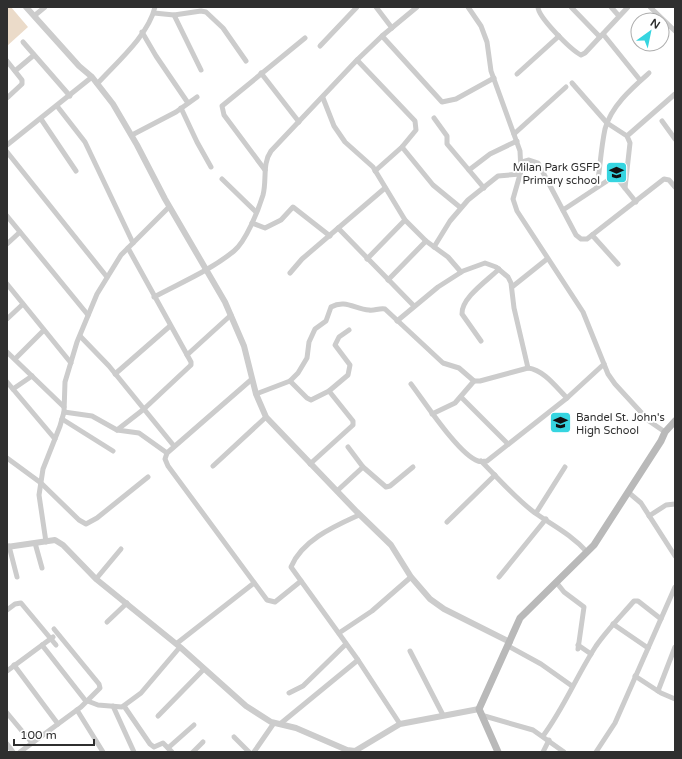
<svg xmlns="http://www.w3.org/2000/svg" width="682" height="759" viewBox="0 0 682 759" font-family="'Varela Round',sans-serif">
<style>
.water{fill:#ebdbc9}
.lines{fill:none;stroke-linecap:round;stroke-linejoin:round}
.minor{stroke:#ccc;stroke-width:5}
.tertiary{stroke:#ccc;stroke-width:6}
.secondary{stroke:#b9b9b9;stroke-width:7}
.labels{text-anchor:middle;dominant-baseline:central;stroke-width:4;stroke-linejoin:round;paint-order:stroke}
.poi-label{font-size:11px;fill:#2f2f2f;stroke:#fff;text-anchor:end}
</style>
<rect width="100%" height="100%" fill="#fff"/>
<polygon class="water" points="7,7 11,7 28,27 7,46"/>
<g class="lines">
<g class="minor">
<polyline points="376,7 392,28"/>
<polyline points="468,7 481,26 487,42 491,71 520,151 521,171 513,199 517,211 583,312 608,374 615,384 649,421 665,432"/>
<path d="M538,7C538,17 571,50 581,55L585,53L628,7"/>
<polyline points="571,7 600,37"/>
<polyline points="611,7 619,16"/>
<polyline points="650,7 675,31"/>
<polyline points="154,13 174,15 201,11 206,12 223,28 246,61"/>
<polyline points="174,15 201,70"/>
<polyline points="34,16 45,7"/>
<polyline points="142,32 156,56 188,103"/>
<polyline points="603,34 640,80"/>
<polyline points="382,36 442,102 456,99 494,78"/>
<polyline points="23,42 70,96"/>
<polyline points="320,46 357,7"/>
<polyline points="357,60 415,121 416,130 402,147 375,171"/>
<polyline points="7,61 22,80 22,84 7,98"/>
<polyline points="15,71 34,55"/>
<polyline points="261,73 299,122"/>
<polyline points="517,74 559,36"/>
<polyline points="572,83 607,123 627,136 630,143 625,188"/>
<path d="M97,84C117,62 148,36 155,7"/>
<polyline points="323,98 334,126 345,142 373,167 405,220 426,241 448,257 461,272"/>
<polyline points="57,106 85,142 133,243"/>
<polyline points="181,108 197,142 211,167"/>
<polyline points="434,118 447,136 447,144 484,188"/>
<polyline points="41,119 76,171"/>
<polyline points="662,121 675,139"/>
<polyline points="514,134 566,87"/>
<polyline points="132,135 176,112 197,97"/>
<polyline points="627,136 675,94"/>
<polyline points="7,145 92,77"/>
<polyline points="402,147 433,185 461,208"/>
<polyline points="7,152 107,277"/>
<polyline points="522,162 529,160 538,163 576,235 581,239 587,239 664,179 669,180 675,187"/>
<polyline points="265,170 224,115 222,106 305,38"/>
<polyline points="469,170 490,154 517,141"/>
<polyline points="222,179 256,212"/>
<path d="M597,187C600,168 601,148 605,129C611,106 632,88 649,73"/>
<polyline points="563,210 613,177 616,177 636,202"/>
<polyline points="7,216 88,315"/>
<polyline points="252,223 265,228 281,220 293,207 330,236"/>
<polyline points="338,228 414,306"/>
<polyline points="592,235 618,264"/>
<polyline points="7,244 20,232"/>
<polyline points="434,247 450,221 468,200 498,176 520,174"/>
<polyline points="367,259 405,220"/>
<polyline points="290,273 302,259 385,188"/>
<polyline points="388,280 426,241"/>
<polyline points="7,284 71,363"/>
<polyline points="512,287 547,259"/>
<path d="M154,297C180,283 211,270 234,251C246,241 258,211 263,195C267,180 262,164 271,151L357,60L382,36L417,7"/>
<polyline points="7,319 23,304"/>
<polyline points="397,321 438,287 463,271 485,263 496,267 508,277 511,283 514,308 528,368"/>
<polyline points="80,336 109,366 174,446"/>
<path d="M481,341L462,314C461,298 488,280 499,269"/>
<polyline points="7,352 64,407"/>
<polyline points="187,355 231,315"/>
<polyline points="15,359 44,330"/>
<polyline points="115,374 170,326"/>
<polyline points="252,379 167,453 165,459 168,466 267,600 275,602 301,581"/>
<polyline points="290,381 307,398 311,400 329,391 348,375 350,365 335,345 339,337 349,330"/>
<polyline points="7,382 55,439"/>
<path d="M411,384C424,401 459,455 478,461C481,462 484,461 487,461L567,398L604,364"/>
<polyline points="13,389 32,376"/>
<path d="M256,394L290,381L298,373L307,358L309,342L315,329L326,321L331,307C345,299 355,309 369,310C374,311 379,308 385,309L443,363L459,368L474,381H480L528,368C544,370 556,387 567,398"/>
<polyline points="461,397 508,444"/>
<polyline points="64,412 92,416 117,430 139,433 167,453"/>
<polyline points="432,414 455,403 474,381"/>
<polyline points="62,419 113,451"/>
<polyline points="117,430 144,409 191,365 191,362 128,248"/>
<polyline points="348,447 363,467 386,487 390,486 413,467"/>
<polyline points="7,458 41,483 79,520 86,524 97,518 148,477"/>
<path d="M481,461C499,479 515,498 535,513C554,526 572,535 587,552"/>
<polyline points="310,464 353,425 353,421 329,391"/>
<polyline points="213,466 266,417"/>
<polyline points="337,491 363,467"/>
<polyline points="628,492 641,503 675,556"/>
<polyline points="536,513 565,467"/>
<path d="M359,515C335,526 302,540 291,567L358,660L400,724"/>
<polyline points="649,516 666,505 675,504"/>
<polyline points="447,522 495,475"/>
<polyline points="46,542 39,495 43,469 60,426 64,412 65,382 77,342 97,294 121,255 169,207"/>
<polyline points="35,543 42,568"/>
<polyline points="9,546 17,577"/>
<polyline points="499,577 546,519"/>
<polyline points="96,579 121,549"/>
<polyline points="556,582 564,592 584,607 578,649"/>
<polyline points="7,610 15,604 21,603 56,645"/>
<polyline points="107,622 127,603"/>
<polyline points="613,624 648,648"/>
<polyline points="339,633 372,611 411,577"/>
<polyline points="176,644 254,583"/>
<polyline points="42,645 85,700 98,705 122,707 141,693 180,647"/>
<polyline points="578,645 591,654"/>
<polyline points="508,646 541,664 572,686"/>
<polyline points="410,651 443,715"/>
<polyline points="14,665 58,724"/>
<polyline points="7,671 53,637"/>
<polyline points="635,676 661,693 675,699"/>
<polyline points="658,691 675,647"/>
<polyline points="289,693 303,686 346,644"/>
<polyline points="113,706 134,752"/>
<polyline points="124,706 150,744 154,747 163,743 172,752"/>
<polyline points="77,710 103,752"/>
<polyline points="7,713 32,743"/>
<polyline points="481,715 533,730 564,752"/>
<polyline points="158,716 204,669"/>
<polyline points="280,724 358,660"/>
<path d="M543,736C564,708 577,675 596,646C607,630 621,616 634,601H638L661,619"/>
<polyline points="234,737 249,752"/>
<polyline points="7,744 13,752"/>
<polyline points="168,748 194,725"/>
<polyline points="20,752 81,707 100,688 99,684 54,629"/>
<polyline points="193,752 203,742"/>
<polyline points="254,752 274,723"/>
<polyline points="543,752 549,740"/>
<polyline points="596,752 615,723 675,587"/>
</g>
<g class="tertiary">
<polyline points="26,7 79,66 92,77 113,104 137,145 165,199 225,302 244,346 256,394 266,417 357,512 391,545 411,577 430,599 444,609 510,642"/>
<polyline points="7,547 55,540 63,545 96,579 180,647 246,706 271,722 296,728 347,750 355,751 400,724 479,709"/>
</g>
<polyline class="secondary" points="498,752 479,709 520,618 594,545 661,441 665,432 675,421"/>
</g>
<defs>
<symbol id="school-square" viewBox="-11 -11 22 22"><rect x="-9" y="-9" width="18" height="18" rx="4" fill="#36d5e0" stroke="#fff"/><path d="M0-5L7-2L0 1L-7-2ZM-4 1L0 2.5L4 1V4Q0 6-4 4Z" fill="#111"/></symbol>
</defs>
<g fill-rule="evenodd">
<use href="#school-square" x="604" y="160" width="25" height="25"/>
<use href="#school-square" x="548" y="410" width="25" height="25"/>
</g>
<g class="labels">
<g class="poi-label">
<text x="600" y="167">Milan Park GSFP<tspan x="600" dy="13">Primary school</tspan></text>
<text x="576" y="417" text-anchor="start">Bandel St. John's<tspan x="576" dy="13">High School</tspan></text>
</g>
</g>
<rect width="682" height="759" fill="none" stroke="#2f2f2f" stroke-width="16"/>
<g transform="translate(650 32) rotate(33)"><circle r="19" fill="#ffffff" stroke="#acacac"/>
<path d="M0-3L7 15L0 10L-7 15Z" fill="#36d5e0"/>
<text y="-6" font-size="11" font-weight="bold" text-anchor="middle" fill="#2f2f2f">N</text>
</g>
<path d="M14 739v6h80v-6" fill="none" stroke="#2f2f2f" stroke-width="2"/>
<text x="20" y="739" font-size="12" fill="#2f2f2f" stroke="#ffffff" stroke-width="3" paint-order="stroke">100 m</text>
</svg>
